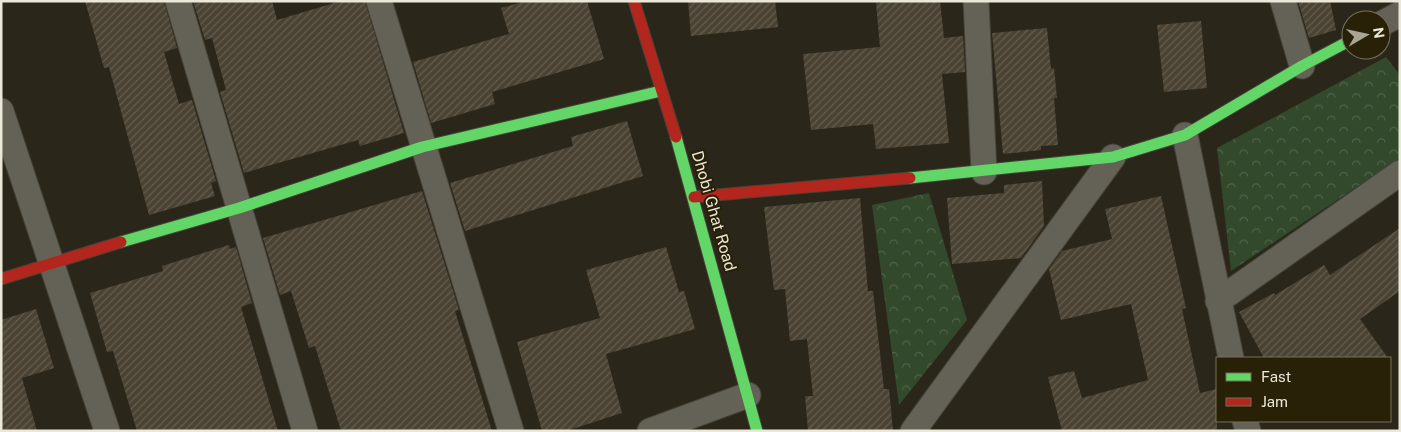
<svg xmlns="http://www.w3.org/2000/svg" width="1401" height="432" viewBox="0 0 1401 432" font-family="'Public Sans',sans-serif">
<style>
.park{fill:url(#park-crowns)}
.building{fill:url(#building-hatch)}
.lines{fill:none;stroke-linecap:round;stroke-linejoin:round}
.street-casing{stroke:#464238;stroke-width:27}
.fast-casing{stroke:#464238;stroke-width:13}
.jam-casing{stroke:#464238;stroke-width:13}
.street{stroke:#646156;stroke-width:25}
.fast{stroke:#63d668;stroke-width:11}
.jam{stroke:#b3261e;stroke-width:11}
.labels{text-anchor:middle;dominant-baseline:central;stroke-width:4;stroke-linejoin:round;paint-order:stroke}
.street-label{font-size:16px;fill:#ece8d9;stroke:#282107}
</style>
<defs>
<pattern id="park-crowns" width="20" height="18" patternUnits="userSpaceOnUse" patternTransform="scale(1.25)"><rect width="20" height="18" fill="#32492c"/><path d="M2 6a3 3 0 1 1 6 0M12 15a3 3 0 1 1 6 0" fill="none" stroke="#50634a"/></pattern>
<pattern id="building-hatch" width="6" height="6" patternUnits="userSpaceOnUse" patternTransform="scale(1.25)"><rect width="6" height="6" fill="#4a4333"/><path d="M-1 1l2-2M0 6l6-6M5 7l2-2" fill="none" stroke="#645e50"/></pattern>
</defs>
<rect width="100%" height="100%" fill="#2a2619"/>
<g class="park">
<polygon points="1386,57 1400,75 1400,158 1231,271 1217,148"/>
<polygon points="929,193 967,320 899,405 872,205"/>
</g>
<g class="building">
<polygon points="85,1 164,1 177,48 164,52 179,104 192,100 216,181 211,183 215,196 149,215 109,67 104,68"/>
<polygon points="193,1 272,1 277,20 341,1 365,1 404,133 360,146 358,140 244,173 220,92 226,90 212,38 205,40"/>
<polygon points="527,1 587,1 604,59 492,92 495,104 431,123 413,62 509,34 501,8"/>
<polygon points="688,1 775,1 778,27 691,36"/>
<polygon points="890,1 940,1 944,38 963,36 965,72 942,74 949,143 876,149 873,124 811,130 803,54 880,47 876,3"/>
<polygon points="1298,1 1330,1 1336,30 1309,38"/>
<polygon points="1201,21 1207,88 1164,92 1157,25"/>
<polygon points="1047,28 1051,69 1054,68 1057,98 1054,98 1058,145 1041,146 1041,150 1003,154 992,33"/>
<polygon points="627,121 643,176 465,231 450,183 573,146 571,137"/>
<polygon points="1042,181 1044,226 1021,258 952,264 947,198 1004,193 1004,185"/>
<polygon points="422,191 459,310 455,311 492,431 341,431 315,346 309,348 291,291 280,295 263,238"/>
<polygon points="1161,196 1186,308 1182,309 1200,393 1217,389 1217,431 1062,431 1048,377 1074,371 1082,398 1148,380 1131,304 1061,320 1049,269 1062,251 1112,239 1105,209"/>
<polygon points="860,198 868,291 873,291 884,389 889,389 893,431 808,431 805,396 813,396 807,339 790,341 785,289 774,290 764,207"/>
<polygon points="1400,228 1400,291 1360,319 1388,358 1264,358 1239,312 1274,293 1275,295 1324,265 1330,275"/>
<polygon points="229,245 230,249 236,247 252,303 241,307 278,431 137,431 113,351 107,352 90,293 163,271 162,266"/>
<polygon points="666,247 679,292 684,291 695,329 606,354 622,413 566,431 542,431 517,342 600,318 586,270"/>
<polygon points="36,309 54,368 22,378 37,431 1,431 1,320"/>
</g>
<g class="lines">
<defs>
<g id="street">
<polyline points="178,1 305,431"/>
<polyline points="379,1 511,431"/>
<polyline points="976,1 984,172"/>
<polyline points="1283,1 1302,66"/>
<polyline points="1381,24 1400,14"/>
<polyline points="1,111 107,431"/>
<polyline points="1185,135 1231,358"/>
<polyline points="1218,301 1400,173"/>
<polyline points="1245,421 1248,431"/>
<polyline points="650,431 748,395"/>
<polyline points="913,431 1113,157"/>
</g>
<g id="fast">
<polyline points="676,137 757,431"/>
<polyline points="910,178 1113,157 1185,135 1302,66 1351,40"/>
<polyline points="121,242 239,208 422,147 661,91"/>
</g>
<g id="jam">
<polyline points="634,1 676,137"/>
<polyline points="694,197 910,178"/>
<polyline points="1,279 121,242"/>
</g>
</defs>
<use href="#street" class="street-casing"/>
<use href="#fast" class="fast-casing"/>
<use href="#jam" class="jam-casing"/>
<use href="#street" class="street"/>
<use href="#fast" class="fast"/>
<use href="#jam" class="jam"/>
</g>
<g class="labels">
<g class="street-label">
<text transform="translate(714 211) rotate(74)">Dhobi Ghat Road</text>
</g>
</g>
<rect width="1401" height="432" fill="none" stroke="#ece8d9" stroke-width="5"/>
<rect x="1216" y="357" width="175" height="65" fill="#282107" stroke="#76715b"/>
<rect x="1226" y="373" width="25" height="8" fill="#63d668" stroke="#76715b"/>
<text x="1261" y="382" font-size="15" fill="#ece8d9">Fast</text>
<rect x="1226" y="398" width="25" height="8" fill="#b3261e" stroke="#76715b"/>
<text x="1261" y="407" font-size="15" fill="#ece8d9">Jam</text>
<g transform="translate(1366 35) rotate(81)"><circle r="24" fill="#282107" stroke="#76715b"/>
<path d="M0-4L9 19L0 12L-9 19Z" fill="#a8a496"/>
<text y="-8" font-size="14" font-weight="bold" text-anchor="middle" fill="#ece8d9">N</text>
</g>
</svg>
